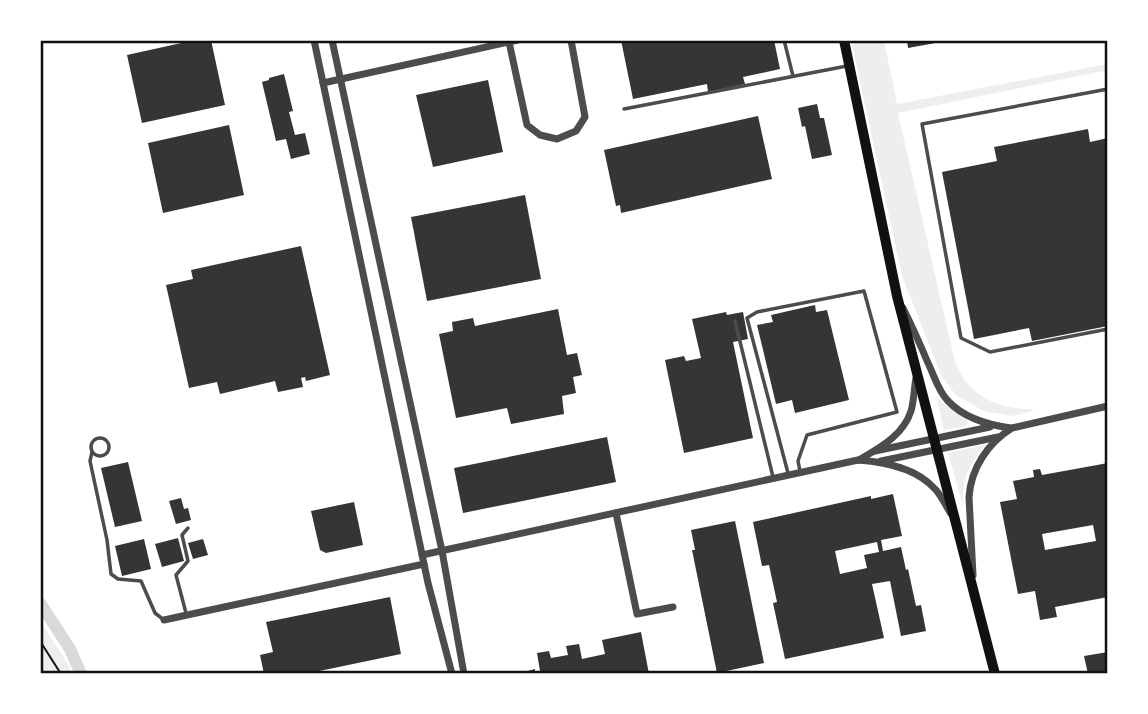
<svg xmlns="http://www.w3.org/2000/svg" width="1148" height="714" viewBox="0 0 1148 714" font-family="Mulish,sans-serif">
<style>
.green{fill:#eee}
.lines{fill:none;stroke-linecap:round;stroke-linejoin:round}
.canal{stroke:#d9d9d9;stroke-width:12}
.building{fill:#353535;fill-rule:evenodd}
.path{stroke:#111;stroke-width:2}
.service{stroke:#4c4c4c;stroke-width:3.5}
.minor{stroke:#4c4c4c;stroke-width:7}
.secondary{stroke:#111;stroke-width:10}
.neatline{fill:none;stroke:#111;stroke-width:2.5}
</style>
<rect width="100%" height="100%" fill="#fff"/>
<g class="green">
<path d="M851,40H884L897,104L1108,64V70L898,113L955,362C958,367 960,373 963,378C978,400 1006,410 1032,409L1033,411L1012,416L984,411L956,395L941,375L902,276Z"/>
<polygon points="936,396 944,404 967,420 968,423 966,426 944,430"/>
<path d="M985,445C967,468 963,477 963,506L948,453Z"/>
<polygon points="40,621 69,666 72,674 40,674"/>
</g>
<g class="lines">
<polyline class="canal" points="40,603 70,649 81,674"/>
</g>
<g class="building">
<polygon points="195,40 211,40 225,105 142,123 127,55"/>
<polygon points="621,40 774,40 780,69 743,77 745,84 708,92 707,84 633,99"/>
<polygon points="907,40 941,40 941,42 908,48"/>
<polygon points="284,74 293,111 289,112 295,135 305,133 310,154 291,159 286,139 276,141 262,82 269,80 269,78"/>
<polygon points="488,80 503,152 433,167 416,95"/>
<polygon points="817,104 820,118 824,118 832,155 812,159 805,126 802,127 798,108"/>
<polygon points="758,116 772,179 621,213 620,205 616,206 604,150"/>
<polygon points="229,125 244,195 163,213 148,143"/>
<polygon points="1088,129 1090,142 1108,138 1108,326 1032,341 1029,328 974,339 942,172 997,161 994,147"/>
<polygon points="525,195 541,279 427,301 411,217"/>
<polygon points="301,246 330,375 306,381 305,377 301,378 303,387 278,392 275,381 220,394 217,382 189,388 166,285 193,279 191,270"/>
<polygon points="815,305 816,312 827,310 849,400 795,413 792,400 776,404 757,325 773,322 771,315"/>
<polygon points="558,309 567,355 577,353 582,375 573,377 576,393 562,396 564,414 511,424 507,408 456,418 439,334 453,331 452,322 473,318 475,326"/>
<polygon points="726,312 727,315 743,312 748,339 733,342 753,438 684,453 665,360 684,356 686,361 701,358 692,319"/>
<polygon points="607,437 616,482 463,513 454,468"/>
<polygon points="128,462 142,521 115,527 101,468"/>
<path d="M1108,463V597L1055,607L1057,617L1040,620L1035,591L1018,594L1000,502L1017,499L1013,481L1034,477L1033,470L1040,469L1042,475ZM1093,525L1096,541L1045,550L1042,534Z"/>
<path d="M893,494L902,536L881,540L883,551L901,547L906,570L908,569L916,606L921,605L926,631L901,636L890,581L872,584L884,638L785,659L773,603L777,602L769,565L762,566L753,522L871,496V499ZM877,542L879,552L864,555L867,568L840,574L835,551Z"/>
<polygon points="181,498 184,509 188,508 191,520 176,524 169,501"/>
<polygon points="354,502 363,545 326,553 320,550 311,511"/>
<polygon points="735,521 764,663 717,673 692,550 695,550 691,530"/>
<polygon points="178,538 184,561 162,567 155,544"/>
<polygon points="144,539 151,569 122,576 115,546"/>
<polygon points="203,539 208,555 193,559 188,543"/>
<polygon points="390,597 401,654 305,674 264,674 260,655 273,652 266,622"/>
<polygon points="641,632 649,674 516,674 535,669 535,672 540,671 537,653 549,651 551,658 568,655 566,646 579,644 582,659 605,654 602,640"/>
<polygon points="1108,652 1108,674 1088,674 1084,656"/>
</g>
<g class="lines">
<polyline class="path" points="40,641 61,674"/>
<g class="service">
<polyline points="784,40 793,76"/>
<polyline points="1108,89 922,124 961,338 990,352 1108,329"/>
<polyline points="624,109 847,66"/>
<polyline points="735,321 773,477"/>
<circle cx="100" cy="447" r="9"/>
<polyline points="92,452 90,461 107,540 111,574 118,579 141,581 155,613 164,620"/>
<polyline points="788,473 747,318 757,312 864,291 897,412 807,435 798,461 800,471"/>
<polyline points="186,613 176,575 188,561 182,535 188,528"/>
</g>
<g class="minor">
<polyline points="314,40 428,583 452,674"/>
<polyline points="332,40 442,551 464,674"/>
<polyline points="509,42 527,125 540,135 557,139 576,131 585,117 571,40"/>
<polyline points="323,83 518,40"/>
<path d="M903,308C912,326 920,344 928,363C934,375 938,391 948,401C964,418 988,425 1011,428"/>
<polyline points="875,451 990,427"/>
<path d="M859,460C879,448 903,436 911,411C914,401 914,389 916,378"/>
<polyline points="881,461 998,437"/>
<polyline points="616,513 637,614 673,607"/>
<path d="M422,555L858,460C886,462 917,468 936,490C942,497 946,506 951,514"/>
<path d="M973,575L969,497C971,468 988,443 1012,428L1108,406"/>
<polyline points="164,620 424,564"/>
</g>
<polyline class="secondary" points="844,40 897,296 995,674"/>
</g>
<rect width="1148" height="714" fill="none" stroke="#ffffff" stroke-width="84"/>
<rect x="42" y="42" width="1064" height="630" class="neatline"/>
</svg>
